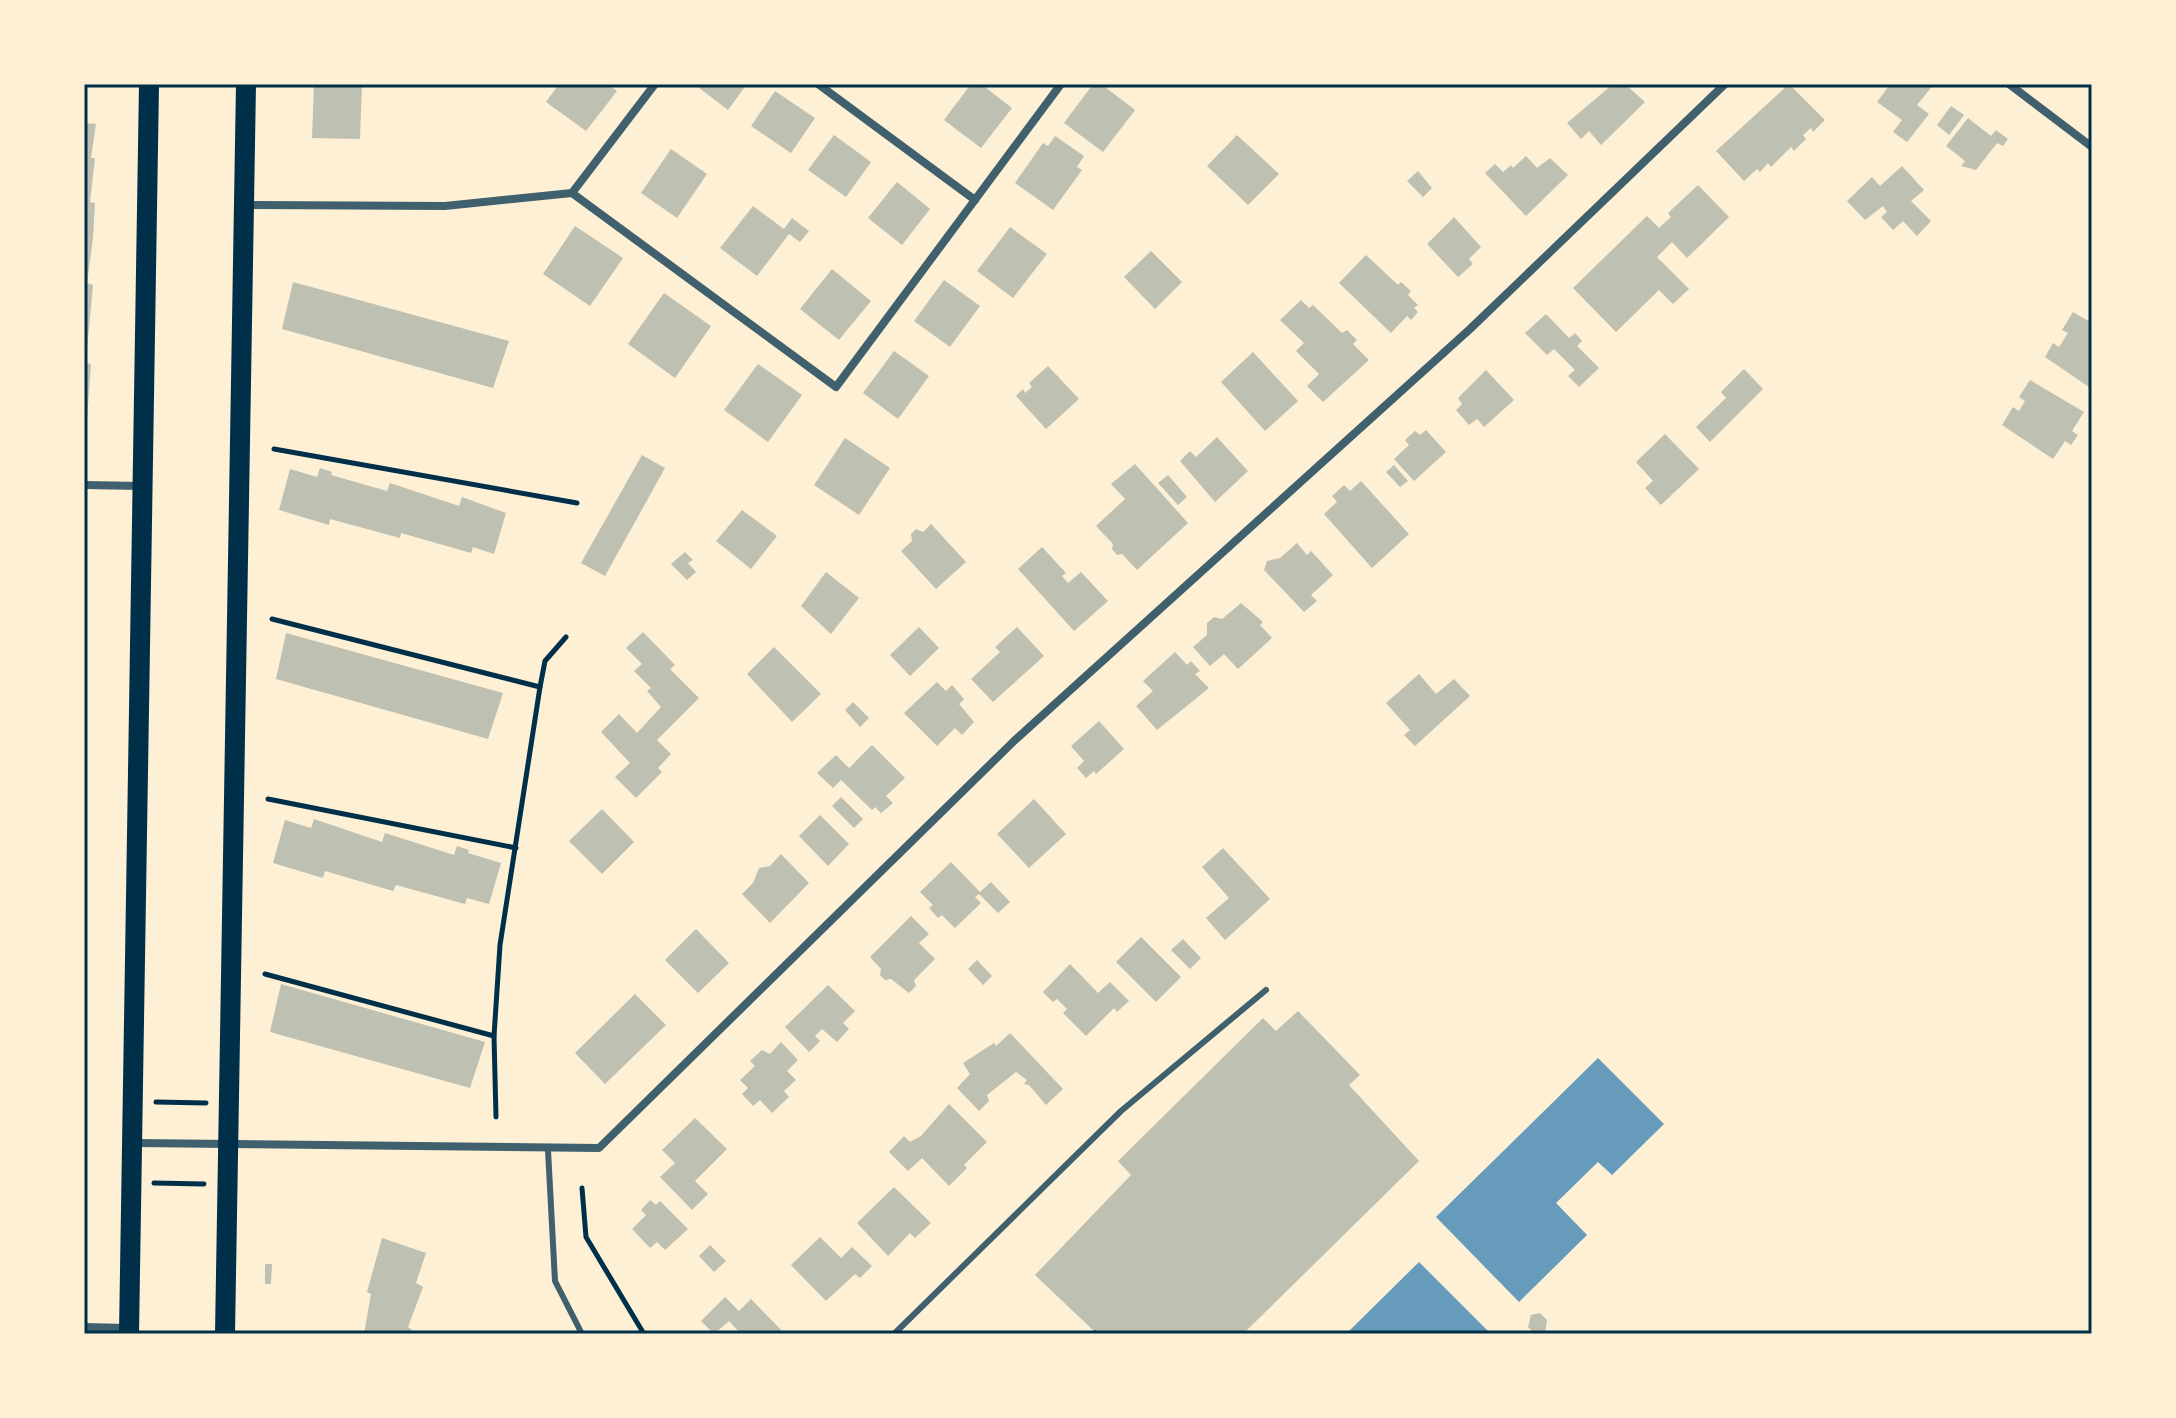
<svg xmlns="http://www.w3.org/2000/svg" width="2176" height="1418" viewBox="0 0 2176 1418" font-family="'Work Sans',sans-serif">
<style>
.water{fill:#669bbc}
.building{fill:#bec0b2}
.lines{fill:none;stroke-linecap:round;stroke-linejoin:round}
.path{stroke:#003049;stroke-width:5}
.service{stroke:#3f606c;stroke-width:6}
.minor{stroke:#3f606c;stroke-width:8}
.primary{stroke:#003049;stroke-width:20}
.neatline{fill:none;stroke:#003049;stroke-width:3}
</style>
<rect width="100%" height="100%" fill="#fdf0d5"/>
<g class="water">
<polygon points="1598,1058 1664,1124 1612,1175 1598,1162 1556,1203 1587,1235 1519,1302 1436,1217"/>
<polygon points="1419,1262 1491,1334 1346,1334"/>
</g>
<g class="building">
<polygon points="314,84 362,84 360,139 312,138"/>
<polygon points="559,84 608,84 617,91 586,131 546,102"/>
<polygon points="694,84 747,84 728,110"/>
<polygon points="971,84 981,84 1012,108 981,148 944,120"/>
<polygon points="1093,84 1101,84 1135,110 1103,152 1064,123"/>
<polygon points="1613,84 1625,84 1645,102 1601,145 1589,131 1581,139 1567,123"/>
<polygon points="1789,84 1825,120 1813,132 1811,128 1803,135 1806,139 1794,151 1791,147 1771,167 1768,163 1760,172 1757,169 1744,181 1716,151"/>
<polygon points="1886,84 1934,84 1917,105 1929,114 1907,142 1893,132 1902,120 1877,102 1889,86"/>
<polygon points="775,91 815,118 791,153 751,126"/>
<polygon points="1951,106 1964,115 1949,135 1937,125"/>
<polygon points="1968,118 1991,136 1996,130 2008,139 2003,146 1997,143 1976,170 1961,166 1965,161 1946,146"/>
<polygon points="84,123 96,124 91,158 95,158 90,202 95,203 93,238 87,283 93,285 86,360"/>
<polygon points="834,135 871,162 846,197 808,170"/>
<polygon points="1237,135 1279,174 1248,205 1207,166"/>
<polygon points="1055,136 1084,156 1077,167 1082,170 1053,210 1015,183 1043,143 1048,146"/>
<polygon points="671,149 707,174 677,218 641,193"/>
<polygon points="1526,156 1537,168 1550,158 1568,175 1526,216 1485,173 1495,164 1503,172 1511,165 1513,168"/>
<polygon points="1902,166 1924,190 1911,201 1931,221 1917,236 1903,221 1893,230 1881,217 1887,212 1883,206 1865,220 1847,201 1872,177 1880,186"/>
<polygon points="1418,171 1432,188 1423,197 1407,181"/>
<polygon points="897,182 930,209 902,245 868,218"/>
<polygon points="1698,185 1729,217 1687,258 1672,242 1657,257 1689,289 1673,304 1659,290 1616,332 1573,288 1647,216 1659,228 1671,217 1668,213"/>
<polygon points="753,206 784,229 792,218 809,231 800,242 789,234 757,276 720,248"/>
<polygon points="1454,217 1481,247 1469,259 1473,264 1458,277 1427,244"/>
<polygon points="575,226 623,258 590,306 543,274"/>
<polygon points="1010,227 1047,254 1013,298 977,271"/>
<polygon points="1151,251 1182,282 1155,309 1124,277"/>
<polygon points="1366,255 1398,285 1401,282 1411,291 1408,295 1418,305 1414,308 1418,312 1411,320 1407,316 1391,333 1339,283"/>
<polygon points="832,269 871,301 839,340 800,309"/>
<polygon points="944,280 980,306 950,347 914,321"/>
<polygon points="293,282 509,341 493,388 282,329"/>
<polygon points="664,293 711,326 675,378 628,344"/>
<polygon points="1301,300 1309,308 1313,305 1342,333 1347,330 1357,340 1353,344 1369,360 1323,402 1307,386 1319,374 1296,351 1304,343 1280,320"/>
<polygon points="2073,312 2092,323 2092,389 2045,357 2053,343 2059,347 2068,333 2062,330"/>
<polygon points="1546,314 1569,338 1575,333 1582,341 1577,346 1599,368 1579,387 1568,376 1575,370 1554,349 1547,355 1525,333"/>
<polygon points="894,351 929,376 898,419 863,393"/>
<polygon points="1253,352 1298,401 1265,431 1221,382"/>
<polygon points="84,363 91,364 86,433 84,433"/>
<polygon points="758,364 802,395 768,442 724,410"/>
<polygon points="1048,366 1079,399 1046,429 1016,396 1023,389 1025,393 1032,387 1029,383"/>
<polygon points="1744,369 1763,389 1710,442 1696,427 1726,398 1721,392"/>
<polygon points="1486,370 1514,400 1484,427 1477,419 1469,425 1456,410 1462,404 1458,398"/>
<polygon points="2030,380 2084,412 2072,431 2078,435 2071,445 2065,441 2053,459 2002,425 2013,407 2019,411 2025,401 2019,397"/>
<polygon points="1426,430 1446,452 1414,481 1394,459 1409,445 1405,440 1415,431 1420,435"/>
<polygon points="1665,434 1699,469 1661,505 1645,488 1653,481 1636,462"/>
<polygon points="1217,437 1248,471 1215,502 1180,461 1190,451 1196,457"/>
<polygon points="845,438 890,468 859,515 814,485"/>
<polygon points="642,455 665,468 605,576 581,563"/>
<polygon points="1135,464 1188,523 1137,570 1122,554 1117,555 1112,549 1113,544 1096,526 1125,499 1111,484"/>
<polygon points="1394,465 1408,481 1400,487 1386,472"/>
<polygon points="320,468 332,472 331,475 387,491 390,483 459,506 462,497 506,513 494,554 473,547 471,553 401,533 400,538 330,519 329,525 279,510 290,469 317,477"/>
<polygon points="1168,475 1187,497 1178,505 1158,483"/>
<polygon points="1361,481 1409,534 1372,568 1324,514 1337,502 1332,496 1344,485 1350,491"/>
<polygon points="742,510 777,536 751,569 716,541"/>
<polygon points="931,524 966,562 936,589 901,551 912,541 911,534 916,529 923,532"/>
<polygon points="1297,543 1307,555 1311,551 1333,575 1311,595 1317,601 1304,612 1264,570 1267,561 1280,558"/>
<polygon points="1042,547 1066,573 1062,576 1068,583 1081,572 1108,601 1074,631 1018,569"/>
<polygon points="685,552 693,560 688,563 696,572 687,580 671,564"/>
<polygon points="826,572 859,598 831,634 801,606"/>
<polygon points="1241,603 1263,622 1260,625 1272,638 1238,669 1224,654 1210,666 1193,647 1207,635 1207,623 1214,617 1222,619"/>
<polygon points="919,627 939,648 910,676 890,655"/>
<polygon points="1017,627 1044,656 993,702 971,679 1000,652 995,647"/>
<polygon points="643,632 675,665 670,669 699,698 657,740 671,754 658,768 662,772 636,798 615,777 630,763 601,732 619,714 637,733 661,707 647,691 651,688 634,671 642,664 626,648"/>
<polygon points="286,633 503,693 488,739 276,679"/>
<polygon points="774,647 821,694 792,722 747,674"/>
<polygon points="1175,652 1187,665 1191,661 1200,671 1195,674 1209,688 1157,730 1136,706 1153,691 1143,681"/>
<polygon points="1419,674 1436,694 1454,679 1470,696 1415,746 1404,735 1410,730 1386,703"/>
<polygon points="937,682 946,691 952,685 964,699 959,704 974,722 962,735 955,728 937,746 904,713"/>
<polygon points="853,702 869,718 860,727 845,710"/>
<polygon points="1099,721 1124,749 1096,774 1094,771 1086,778 1077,768 1084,761 1071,746"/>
<polygon points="872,745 905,778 886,796 893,803 881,813 875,807 872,810 841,780 833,788 817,773 836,755 849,768"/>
<polygon points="841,797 863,819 854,828 832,806"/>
<polygon points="1034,799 1066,834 1029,868 997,834"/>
<polygon points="602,809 634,842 602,874 569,841"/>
<polygon points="820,815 849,844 828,866 799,836"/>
<polygon points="314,819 382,842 385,833 454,855 457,846 469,850 468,853 501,863 489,904 467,898 465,904 396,885 393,891 325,871 323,878 273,863 285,820 311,828"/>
<polygon points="1223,848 1270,899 1225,940 1206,918 1229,898 1202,867"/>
<polygon points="781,854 809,883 770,923 742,894 753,883 759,868 770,866"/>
<polygon points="951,862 980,892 991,882 1010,902 998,913 979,894 975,897 981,903 955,928 942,915 938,918 929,908 933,905 920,892"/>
<polygon points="911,916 929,934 919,943 935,959 914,980 916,986 909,993 891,979 885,980 880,975 881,969 870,957"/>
<polygon points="696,929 729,963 698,993 665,960"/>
<polygon points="1141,937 1181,977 1156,1002 1116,962"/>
<polygon points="1183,939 1201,958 1190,969 1171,950"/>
<polygon points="977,960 992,976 983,985 968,969"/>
<polygon points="1070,964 1098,993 1110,982 1129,1001 1117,1012 1114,1008 1086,1036 1063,1013 1067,1009 1057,999 1053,1002 1043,992"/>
<polygon points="281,984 485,1042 470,1088 270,1032"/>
<polygon points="828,985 855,1011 843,1023 849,1029 837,1042 822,1029 815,1036 820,1041 809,1052 785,1027"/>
<polygon points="635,994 666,1025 605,1084 575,1053"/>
<polygon points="1298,1011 1360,1075 1349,1085 1419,1161 1243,1334 1097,1334 1035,1275 1131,1175 1118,1161 1263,1018 1276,1031"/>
<polygon points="1010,1033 1063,1089 1046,1105 1029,1085 1024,1084 1027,1080 1016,1072 987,1095 989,1101 979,1111 957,1088 970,1074 963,1063 994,1043 996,1046"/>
<polygon points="781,1042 798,1060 787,1071 796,1080 784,1091 789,1097 772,1113 760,1100 753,1106 742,1094 748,1088 740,1080 755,1066 750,1061 762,1050 770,1054"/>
<polygon points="949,1104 987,1142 964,1165 967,1168 949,1186 922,1158 908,1171 889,1152 904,1136 910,1142 921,1136"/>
<polygon points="695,1118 727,1149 695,1181 708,1194 692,1210 660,1177 675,1163 662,1150"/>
<polygon points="894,1187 931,1223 915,1238 910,1233 888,1256 857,1223"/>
<polygon points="650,1200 656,1205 660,1201 688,1229 665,1250 657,1242 650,1248 632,1229 646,1215 641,1210"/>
<polygon points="820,1237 841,1258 852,1247 872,1266 860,1278 855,1274 826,1301 791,1265"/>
<polygon points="382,1238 426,1253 416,1283 423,1287 408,1327 412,1330 411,1334 364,1334 371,1294 367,1292"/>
<polygon points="710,1245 726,1261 714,1272 699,1256"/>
<polygon points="265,1264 272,1264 271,1284 265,1284"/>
<polygon points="725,1297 739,1311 751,1299 785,1334 741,1334 729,1321 714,1334 701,1321"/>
<polygon points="1540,1313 1547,1320 1545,1334 1535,1334 1528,1327 1531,1315"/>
</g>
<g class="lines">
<g class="path">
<polyline points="274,449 577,503"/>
<polyline points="272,619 540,687"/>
<polyline points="268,799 516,848"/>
<polyline points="265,974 494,1036"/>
<polyline points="156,1102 206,1103"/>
<polyline points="496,1117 494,1036 500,945 540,687 545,661 566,637"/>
<polyline points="154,1183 204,1184"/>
<polyline points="582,1188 586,1237 644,1334"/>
<polyline points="1094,1334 1095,1333"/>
</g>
<g class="service">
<polyline points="548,1150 555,1281 582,1334"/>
<polyline points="894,1334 1121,1111 1266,990"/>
</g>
<g class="minor">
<polyline points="818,84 975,200"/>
<polyline points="2009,84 2092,147"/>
<polyline points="572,193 655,84"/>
<polyline points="247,205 445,206 572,193 836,387 1061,84"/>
<polyline points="84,485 142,486"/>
<polyline points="133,1143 599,1148 1014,741 1470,329 1725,84"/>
<polyline points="84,1327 128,1328"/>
</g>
<g class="primary">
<polyline points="129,1334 149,84"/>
<polyline points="225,1334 246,84"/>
</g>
</g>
<rect width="2176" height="1418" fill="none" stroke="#fdf0d5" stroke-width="172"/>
<rect x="86" y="86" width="2004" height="1246" class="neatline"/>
</svg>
